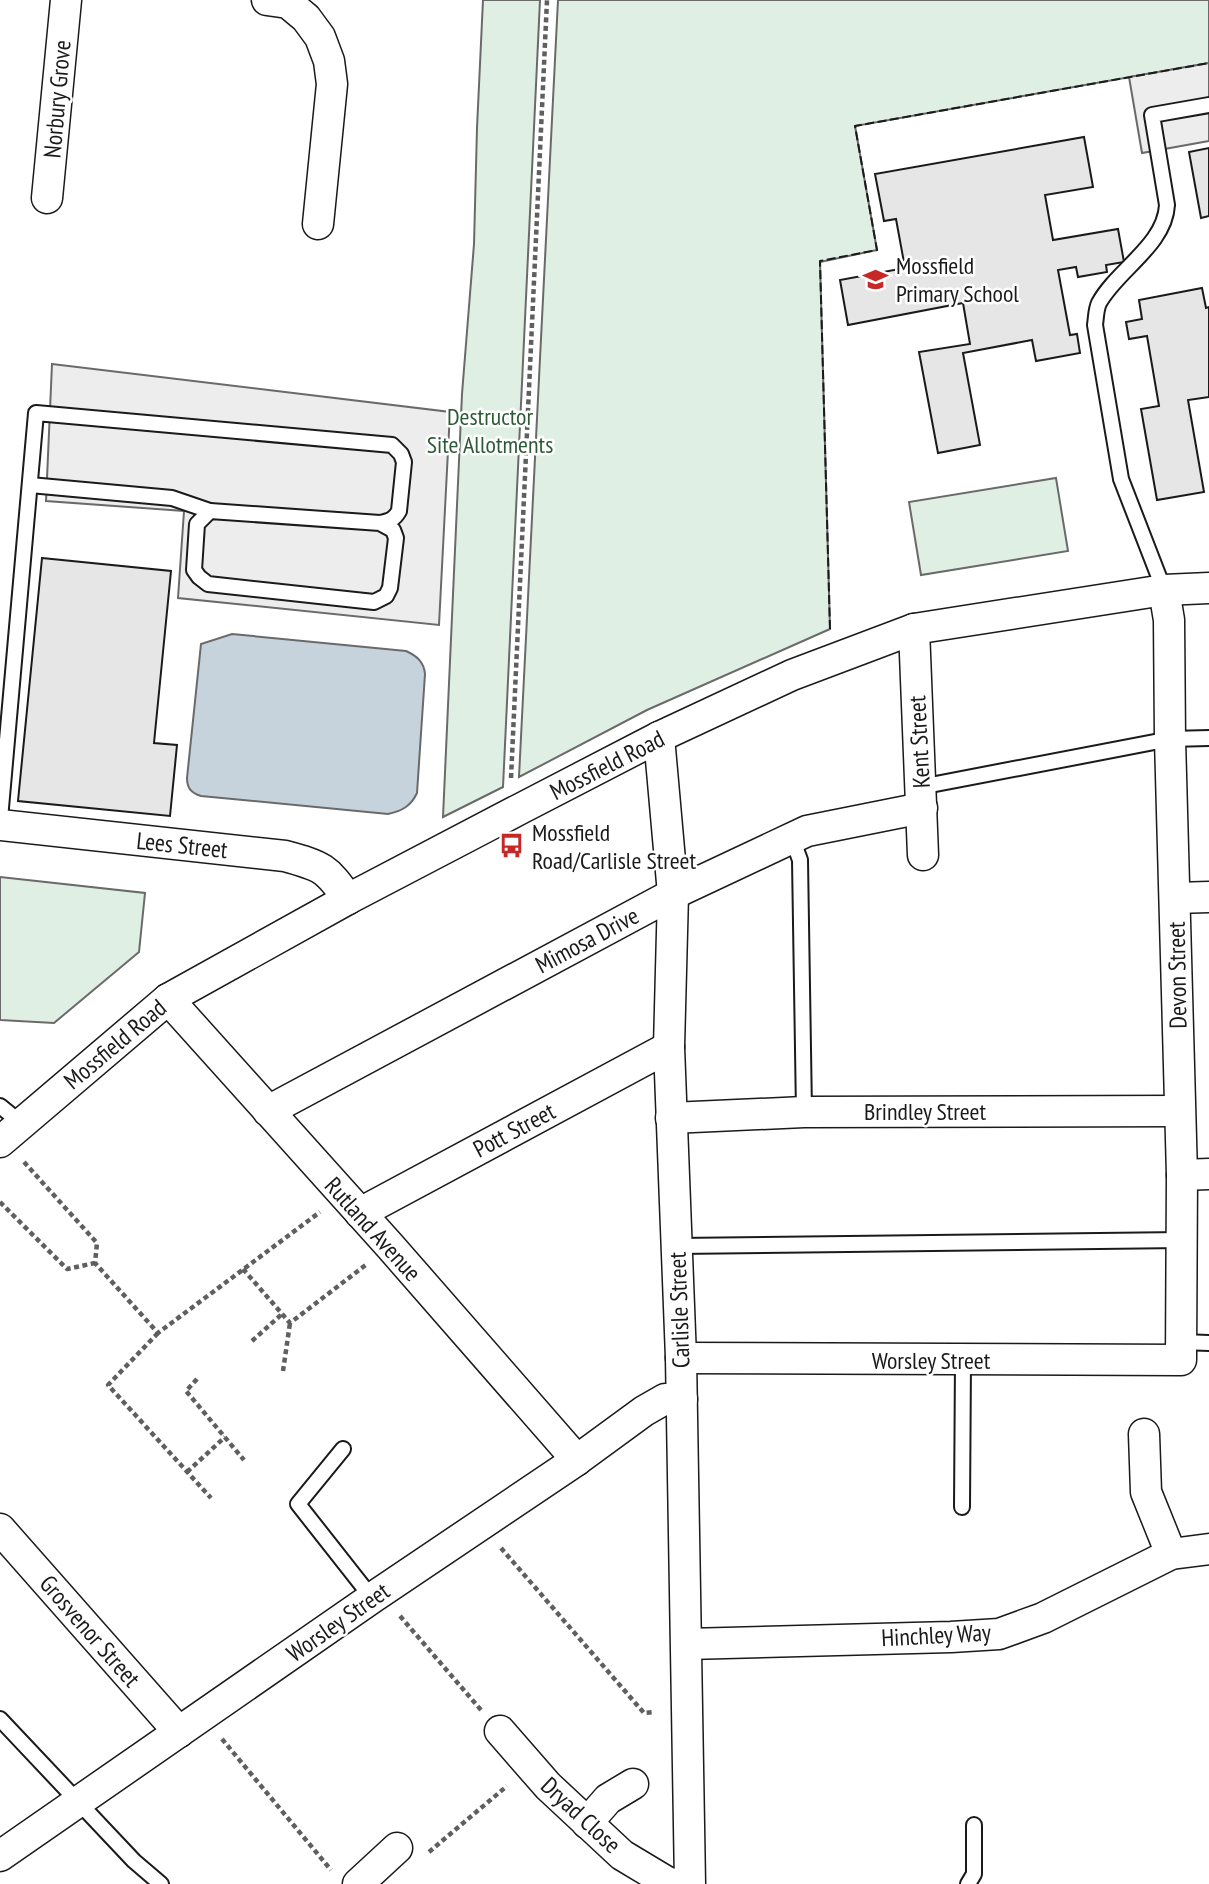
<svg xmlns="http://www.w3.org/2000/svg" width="1209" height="1884" viewBox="0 0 1209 1884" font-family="'PT Sans Narrow',sans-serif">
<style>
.green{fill:#e0efe3;stroke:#6a6a6a;stroke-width:2}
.parking{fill:#ededed;stroke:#6a6a6a;stroke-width:2}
.water{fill:#c6d2dc;stroke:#6a6a6a;stroke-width:2}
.building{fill:#e6e6e6;stroke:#1a1a1a;stroke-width:2}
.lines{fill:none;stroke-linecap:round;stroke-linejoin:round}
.lane-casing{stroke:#1a1a1a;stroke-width:18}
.street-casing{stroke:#1a1a1a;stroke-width:33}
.path{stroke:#5f5f5f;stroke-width:4.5;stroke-dasharray:5 3.5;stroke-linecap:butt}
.lane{stroke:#fff;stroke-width:14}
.street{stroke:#fff;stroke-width:30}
.fence{stroke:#1a1a1a;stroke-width:2;stroke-dasharray:9 3.5;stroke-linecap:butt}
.labels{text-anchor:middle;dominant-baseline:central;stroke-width:5;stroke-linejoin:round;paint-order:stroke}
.street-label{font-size:24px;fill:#1a1a1a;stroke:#fff}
.poi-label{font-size:24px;fill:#1a1a1a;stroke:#fff;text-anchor:start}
.park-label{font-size:24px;fill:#2b5a34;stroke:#fff}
</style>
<rect width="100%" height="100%" fill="#fff"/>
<g class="green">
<polygon points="483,0 540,0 503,787 443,817 462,394 474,244 477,128"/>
<polygon points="558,0 1209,0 1209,63 855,126 877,250 820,262 830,629 647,710 519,777"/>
<polygon points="1056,478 1068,551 921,575 909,502"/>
<polygon points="0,877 145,893 139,952 54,1023 0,1020"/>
</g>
<g class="parking">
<polygon points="1209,63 1209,141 1142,153 1129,77"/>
<polygon points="52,364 450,412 439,625 178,598 184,511 46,501"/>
</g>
<path class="water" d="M232,634L406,651C417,656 424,662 425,674L417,793C411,806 402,811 388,814L201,796C191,793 187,788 187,778L201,644Z"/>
<g class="building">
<polygon points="1084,137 1093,187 1045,195 1053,240 1118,229 1124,262 1106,265 1107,272 1078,277 1076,267 1058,270 1070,335 1077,334 1080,353 1036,361 1032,340 963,353 980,445 938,453 919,352 970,344 963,303 848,325 840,280 905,268 896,219 884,221 875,174"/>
<polygon points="1209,148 1209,216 1201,218 1189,152"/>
<polygon points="1202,288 1206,308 1209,307 1209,397 1188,400 1204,492 1157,500 1141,409 1159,406 1147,336 1129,339 1126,322 1142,319 1139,300"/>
<polygon points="42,558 171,571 154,743 177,745 170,816 18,801"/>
</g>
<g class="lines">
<defs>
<g id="lane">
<polyline points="30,485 172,498 210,511"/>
<path d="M1164,590L1121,479L1095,325C1096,318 1096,309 1099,303C1117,270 1165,245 1167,205L1152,115L1209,105"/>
<polyline points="920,787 1170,739 1209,738"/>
<path d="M0,819L36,413L392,445L401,454L404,462L399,511C394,520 389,521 380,523L210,511L197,524L194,570L199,577L208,584L374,602L386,596L390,588L396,538L393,530L380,523"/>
<polyline points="792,838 800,860 804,1112"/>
<polyline points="0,1106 21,1123"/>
<polyline points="677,1246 1182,1240"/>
<polyline points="1181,1342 1209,1343"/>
<polyline points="343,1449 298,1504 372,1598"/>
<polyline points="962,1507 963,1360"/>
<polyline points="0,1719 134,1861 161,1884"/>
<polyline points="968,1884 974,1874 974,1825"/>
</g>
<g id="street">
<polyline points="267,0 288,3 306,18 320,37 329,61 332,84 318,224"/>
<polyline points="47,198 66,0"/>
<polyline points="914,629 923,855"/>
<polyline points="659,737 673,894 669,1047 681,1358 690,1884"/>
<path d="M0,825L285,856C322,866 327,868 348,899"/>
<polyline points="1175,898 1209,897"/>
<polyline points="168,999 390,1246 577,1460"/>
<polyline points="268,1111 673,894 807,831 922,808"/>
<polyline points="671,1118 804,1112 1179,1111"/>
<polyline points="0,1142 168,999 348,899 520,809 659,737 792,675 914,629 1164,590 1209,588"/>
<polyline points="1182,1175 1209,1174"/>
<polyline points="360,1213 669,1047"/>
<polyline points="681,1358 1181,1360 1182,1175 1170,739 1169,620 1164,590"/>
<polyline points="1144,1434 1146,1492 1171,1554"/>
<polyline points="0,1529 179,1732"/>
<polyline points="687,1644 951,1637 999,1634 1043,1618 1171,1554 1209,1549"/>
<polyline points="500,1731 548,1786 622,1855 667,1882 673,1884"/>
<polyline points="587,1823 608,1799 633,1784"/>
<polyline points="0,1856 372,1598 577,1460 644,1411 665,1399 682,1399"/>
<polyline points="358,1884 397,1848"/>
</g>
</defs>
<use href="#lane" class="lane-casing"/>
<use href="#street" class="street-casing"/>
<g class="path">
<polyline points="511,778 547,0"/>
<polyline points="24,1162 97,1243 95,1263 158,1333 320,1212"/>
<polyline points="0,1202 67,1269 95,1263"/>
<polyline points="243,1269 290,1323 367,1264"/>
<polyline points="158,1333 108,1385 211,1498"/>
<polyline points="252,1341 282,1314"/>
<polyline points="283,1371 290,1323"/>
<polyline points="197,1379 186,1391 244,1460"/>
<polyline points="187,1472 225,1437"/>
<polyline points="501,1548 644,1713 655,1712"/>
<polyline points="400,1616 481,1710"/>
<polyline points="222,1739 331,1870"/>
<polyline points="429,1852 507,1786"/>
</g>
<use href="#lane" class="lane"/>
<use href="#street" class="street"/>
<polyline class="fence" points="830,629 820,261 877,250 855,126 1209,63"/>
</g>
<defs>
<symbol id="school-bare" viewBox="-9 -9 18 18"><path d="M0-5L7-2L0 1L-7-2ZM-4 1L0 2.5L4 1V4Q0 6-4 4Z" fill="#c62828" stroke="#fff" stroke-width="2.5" paint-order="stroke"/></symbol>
<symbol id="bus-bare" viewBox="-9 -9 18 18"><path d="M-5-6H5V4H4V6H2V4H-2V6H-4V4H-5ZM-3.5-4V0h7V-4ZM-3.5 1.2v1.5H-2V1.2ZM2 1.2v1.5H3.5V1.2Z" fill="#c62828" stroke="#fff" stroke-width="2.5" paint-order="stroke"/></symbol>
</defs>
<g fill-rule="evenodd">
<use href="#school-bare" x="858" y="262" width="35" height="35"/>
<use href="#bus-bare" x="494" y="828" width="35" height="35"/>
</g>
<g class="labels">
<g class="street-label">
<text transform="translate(57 99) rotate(-85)">Norbury Grove</text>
<text transform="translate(919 742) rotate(-93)">Kent Street</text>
<text transform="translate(607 765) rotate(-27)">Mossfield Road</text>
<text transform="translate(182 845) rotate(6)">Lees Street</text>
<text transform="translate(587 940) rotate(-28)">Mimosa Drive</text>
<text transform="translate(1177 975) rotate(-91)">Devon Street</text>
<text transform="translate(115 1044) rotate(-40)">Mossfield Road</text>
<text x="925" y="1111">Brindley Street</text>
<text transform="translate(514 1130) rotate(-28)">Pott Street</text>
<text transform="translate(373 1229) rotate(48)">Rutland Avenue</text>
<text transform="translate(679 1310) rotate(-92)">Carlisle Street</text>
<text x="931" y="1360">Worsley Street</text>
<text transform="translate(338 1622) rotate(-35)">Worsley Street</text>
<text transform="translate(90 1631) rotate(49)">Grosvenor Street</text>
<text transform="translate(936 1635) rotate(-3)">Hinchley Way</text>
<text transform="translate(581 1815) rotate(43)">Dryad Close</text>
</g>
<g class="poi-label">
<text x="896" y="265">Mossfield<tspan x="896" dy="28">Primary School</tspan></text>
<text x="532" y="832">Mossfield<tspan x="532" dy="28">Road/Carlisle Street</tspan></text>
</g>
<g class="park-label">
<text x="490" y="416">Destructor<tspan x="490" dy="28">Site Allotments</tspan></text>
</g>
</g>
</svg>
